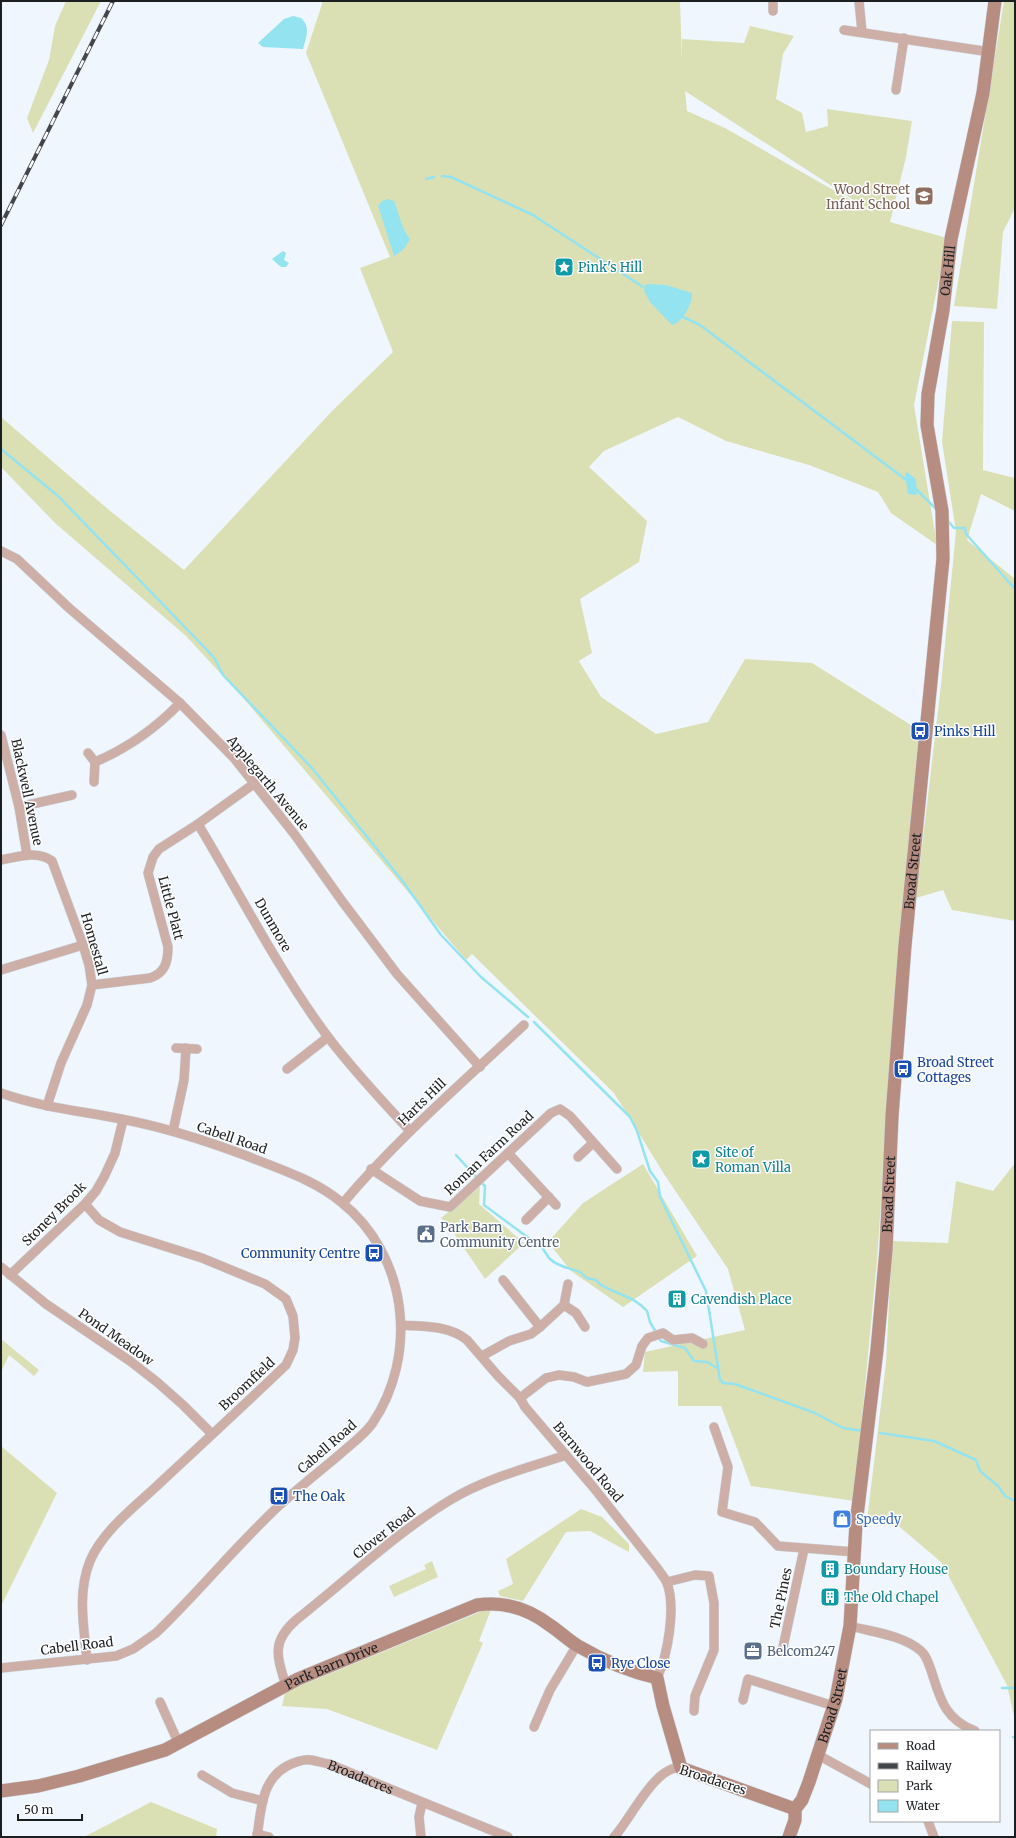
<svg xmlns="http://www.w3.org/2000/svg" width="1016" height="1838" viewBox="0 0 1016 1838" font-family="Merriweather,serif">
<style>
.green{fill:#dbe0b4;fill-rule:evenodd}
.water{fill:#93e3f0}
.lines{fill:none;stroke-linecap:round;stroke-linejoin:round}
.stream{stroke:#93e3f0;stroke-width:2.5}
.street-casing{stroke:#cdd4db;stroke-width:10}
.secondary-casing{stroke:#cdd4db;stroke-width:14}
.street{stroke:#cdafa7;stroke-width:9}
.secondary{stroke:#b78d81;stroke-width:13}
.rail-casing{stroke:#43464a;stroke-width:4}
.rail{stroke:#fff;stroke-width:2.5;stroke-dasharray:8;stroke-linecap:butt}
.labels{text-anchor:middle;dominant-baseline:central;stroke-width:3;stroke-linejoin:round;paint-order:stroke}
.education-label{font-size:13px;fill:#785e54;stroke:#fff;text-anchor:end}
.culture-label{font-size:13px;fill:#0d838f;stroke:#fff;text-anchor:start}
.street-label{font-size:13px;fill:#1c1f22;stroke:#fff}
.transit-label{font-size:13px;fill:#164399;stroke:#fff;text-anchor:start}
.service-label{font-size:13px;fill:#4e5e75;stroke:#fff;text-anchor:start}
.shop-label{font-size:13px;fill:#366cbe;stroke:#fff;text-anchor:start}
</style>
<rect width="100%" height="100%" fill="#eff6fe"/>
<g class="green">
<polygon points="66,1 101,1 33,133 27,118 49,60 55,26"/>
<path d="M323,1H680L682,61V39L744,43L750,26L794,36L783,54L776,99L802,113L806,132L828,126L827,109L912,121L906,157L890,222L947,238L914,405L937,545L891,513L878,492L809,465L726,441L678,417L604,451L589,467L647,521L639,562L580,599L592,653L579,661L601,697L656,734L708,722L745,659L812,663L922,732L897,966L877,1261L854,1501L751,1486L721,1406H678V1371L643,1372L645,1352L745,1330L728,1269L664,1174L614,1093L472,954L466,960L244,699L186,636L55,523L1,467V417L109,510L184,570L333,410L393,352L360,268L390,257L306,53ZM685,91L875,214L725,128L687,111Z"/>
<polygon points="1004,1 1015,1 1015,208 1003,232 997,309 954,306"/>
<polygon points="952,321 984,322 983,470 1015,478 1015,511 981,494 967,540 1015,579 1015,921 952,910 943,890 916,898 941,685 956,531 942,442"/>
<polygon points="1015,1163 1015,1721 1007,1685 941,1562 895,1523 867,1520 886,1363 892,1241 948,1243 956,1181 993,1191"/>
<polygon points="643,1164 697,1256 623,1307 571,1271 548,1242 583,1203"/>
<polygon points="480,1185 479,1204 524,1243 485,1279 451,1229 441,1218"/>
<polygon points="1,1339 39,1370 34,1376 9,1355 1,1372"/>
<polygon points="1,1446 57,1493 1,1606"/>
<polygon points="581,1509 602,1517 629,1544 629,1552 590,1531 566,1532 523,1601 500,1596 498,1591 513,1584 506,1559"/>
<polygon points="432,1561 438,1577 394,1597 389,1586 426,1569 424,1565"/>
<polygon points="492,1607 479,1641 483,1643 437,1750 327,1709 282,1706 285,1692"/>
<polygon points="151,1802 217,1829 216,1837 84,1837"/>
</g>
<g class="water">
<path d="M293,16L301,18C311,27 306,38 303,49L263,47L258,43L284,19Z"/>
<path d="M388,199L394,201C399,213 402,230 410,239L404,249L394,256L378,206L382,201Z"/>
<polygon points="283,251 286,253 284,260 289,263 286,267 281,267 272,259"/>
<path d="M648,284L666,285L692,293C693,303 682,323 672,325L650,302L644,291L645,285Z"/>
<polygon points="907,472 916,479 917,495 908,494 905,474"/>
</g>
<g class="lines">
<g class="stream">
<polyline points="442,176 451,177 533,215 643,287"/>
<polyline points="426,179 434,177"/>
<polyline points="683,317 700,325 909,482"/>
<polyline points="1,449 58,496 207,650 215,659 223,675 312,768 404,883 441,935 481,977 528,1017"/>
<polyline points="915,488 937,510"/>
<polyline points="948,521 954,528 965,528 966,534 1015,589"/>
<polyline points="534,1022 630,1117 637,1131 650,1171 658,1182 660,1197 706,1291 720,1380 723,1383 735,1384 815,1413 843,1428 864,1431"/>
<polyline points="456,1155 477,1178"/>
<polyline points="481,1182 485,1186 484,1205 534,1242 539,1243 549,1258"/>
<path d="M550,1259C558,1267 570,1268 580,1272C582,1273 584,1276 587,1278C590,1279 593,1279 596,1280C598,1282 600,1285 603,1286C619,1295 635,1297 647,1311L650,1322L661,1341L685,1348L694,1361L707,1362L717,1368"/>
<polyline points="880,1433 934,1441 976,1460 980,1471 998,1486 1005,1496 1015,1501"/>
<polyline points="1002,1688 1015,1688"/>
<polyline points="1013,1737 1015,1738"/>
</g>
<defs>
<g id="street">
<polyline points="859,1 862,32"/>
<polyline points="773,11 773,1"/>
<polyline points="844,30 990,52"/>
<polyline points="896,90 904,38"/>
<polyline points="1,551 17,559 69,608 180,703 234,758 295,835 342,901 397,974 480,1067"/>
<polyline points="1,735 19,807 27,855"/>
<polyline points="88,753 95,762"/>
<path d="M94,782L95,762C128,748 155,729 180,703"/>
<polyline points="19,807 72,795"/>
<path d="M198,824C240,894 279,971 328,1037C353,1070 382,1101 410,1131"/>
<path d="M1,860C18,857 37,850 52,861L83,945L89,965L92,985L87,1005L61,1063L47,1106"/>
<polyline points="1,970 83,945"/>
<path d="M92,985L150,978C165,973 168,962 168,947L148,873L153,857L159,849L198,824L255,783"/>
<polyline points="176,1048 197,1049"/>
<polyline points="287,1069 328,1037"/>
<path d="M1,1093C40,1107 81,1111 121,1119C164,1127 207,1141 247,1156C279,1169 315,1180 341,1202C408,1255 419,1355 372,1424C363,1436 350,1445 339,1455C320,1471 301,1486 283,1502C238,1543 200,1591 156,1633L133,1649L116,1656L1,1668"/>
<polyline points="173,1131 184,1080 186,1048"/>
<polyline points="508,1153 556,1205"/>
<polyline points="578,1157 593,1143"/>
<polyline points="371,1169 420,1201 450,1207 551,1113 560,1109 570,1116 617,1169"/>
<path d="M343,1203C398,1138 462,1083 524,1025"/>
<path d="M85,1204L99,1220L120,1232L202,1258L265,1284L286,1299L293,1316L295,1338L293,1350L286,1365C244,1405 202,1444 160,1483C136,1506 103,1530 90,1561C77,1593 84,1628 87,1660"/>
<polyline points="526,1220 549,1197"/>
<polyline points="1,1267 46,1304 130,1361 157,1382 183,1405 212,1434"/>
<polyline points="10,1275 85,1204 96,1191 104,1177 115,1153 123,1120"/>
<polyline points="503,1280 540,1327"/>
<polyline points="564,1305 576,1313 585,1327"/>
<path d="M402,1325C424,1327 449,1325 467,1340L498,1376L520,1398L525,1407L594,1488L658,1569C661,1574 665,1578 667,1583C676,1607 668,1655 657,1678"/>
<polyline points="482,1356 509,1341 531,1334 540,1327 564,1305 568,1284"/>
<polyline points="520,1398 546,1378 559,1375 574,1377 587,1382 626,1374 636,1365 642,1346 648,1338 663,1333 673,1340 692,1338 703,1344"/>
<polyline points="714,1427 728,1467 722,1512 755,1522 778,1546 855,1552"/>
<polyline points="667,1582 695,1575 709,1576 714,1603 714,1650 695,1696 694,1711"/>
<path d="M850,1626C872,1632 903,1635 921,1651C927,1656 928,1663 931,1670C940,1698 944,1719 975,1731"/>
<polyline points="782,1652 804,1549"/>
<path d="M286,1686C277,1656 271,1642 296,1620C347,1580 398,1531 452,1499C487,1478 528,1468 566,1455"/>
<polyline points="743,1700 748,1679 834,1706"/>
<polyline points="160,1702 178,1742"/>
<polyline points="534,1727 550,1690 577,1645"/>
<polyline points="818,1755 871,1784"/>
<polyline points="202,1775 232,1793 263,1801"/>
<polyline points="928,1821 934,1837"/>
<polyline points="257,1834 269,1837"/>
<path id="s1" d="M257,1837C261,1811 261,1780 287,1766C293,1763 303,1759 311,1760C317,1761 323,1763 329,1764L508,1837"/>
<polyline points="421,1837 419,1817 422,1803"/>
<path d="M614,1837C630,1820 656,1764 681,1768"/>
</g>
<g id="secondary">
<path id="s2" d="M1,1791L38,1786L79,1776L165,1750L298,1679L477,1605C504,1601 529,1609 551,1626C560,1632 568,1640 578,1646C602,1660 631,1672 657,1678L663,1706L681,1768L795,1809"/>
<path id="s3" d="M789,1837L795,1820V1809L802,1800L809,1782L836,1699L850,1626L856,1524L877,1350L886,1250L892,1116L905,945L943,559L942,511L927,425L928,394L943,310L951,239L983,93L995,1"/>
</g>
</defs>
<use href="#street" class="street-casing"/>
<use href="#secondary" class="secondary-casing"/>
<use href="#street" class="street"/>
<use href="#secondary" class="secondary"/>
<defs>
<polyline id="rail" points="1,225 113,1"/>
</defs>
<use href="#rail" class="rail-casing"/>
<use href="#rail" class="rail"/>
</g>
<defs>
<symbol id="school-square" viewBox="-11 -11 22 22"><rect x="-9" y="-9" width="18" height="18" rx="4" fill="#8d6e63" stroke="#fff"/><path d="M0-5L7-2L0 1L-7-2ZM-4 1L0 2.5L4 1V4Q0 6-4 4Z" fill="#fff"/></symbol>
<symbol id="sight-square" viewBox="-11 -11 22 22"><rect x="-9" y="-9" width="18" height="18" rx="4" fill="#0f9aa8" stroke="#fff"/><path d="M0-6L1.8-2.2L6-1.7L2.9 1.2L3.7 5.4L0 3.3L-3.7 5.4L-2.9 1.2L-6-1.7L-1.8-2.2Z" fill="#fff"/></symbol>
<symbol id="bus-square" viewBox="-11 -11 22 22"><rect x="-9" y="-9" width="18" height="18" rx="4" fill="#1a4fb4" stroke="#fff"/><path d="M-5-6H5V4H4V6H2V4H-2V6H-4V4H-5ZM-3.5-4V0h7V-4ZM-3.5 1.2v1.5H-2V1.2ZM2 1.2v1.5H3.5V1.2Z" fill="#fff"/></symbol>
<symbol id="civic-square" viewBox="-11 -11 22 22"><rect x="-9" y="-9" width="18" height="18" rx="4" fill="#5c6f8a" stroke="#fff"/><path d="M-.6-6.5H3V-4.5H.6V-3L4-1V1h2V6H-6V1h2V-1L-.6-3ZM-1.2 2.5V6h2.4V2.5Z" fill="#fff"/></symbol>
<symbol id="building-square" viewBox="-11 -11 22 22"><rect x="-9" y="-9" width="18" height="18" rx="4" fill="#0f9aa8" stroke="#fff"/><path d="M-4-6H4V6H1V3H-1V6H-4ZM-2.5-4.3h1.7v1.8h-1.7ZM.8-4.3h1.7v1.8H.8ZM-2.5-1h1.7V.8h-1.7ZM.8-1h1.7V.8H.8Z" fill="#fff"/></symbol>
<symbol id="shop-square" viewBox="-11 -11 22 22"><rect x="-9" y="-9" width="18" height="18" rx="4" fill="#3f7fe0" stroke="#fff"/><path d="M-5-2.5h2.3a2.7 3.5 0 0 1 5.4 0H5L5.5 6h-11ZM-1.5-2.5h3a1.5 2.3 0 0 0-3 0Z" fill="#fff"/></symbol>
<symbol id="office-square" viewBox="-11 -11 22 22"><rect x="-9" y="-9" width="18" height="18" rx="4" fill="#5c6f8a" stroke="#fff"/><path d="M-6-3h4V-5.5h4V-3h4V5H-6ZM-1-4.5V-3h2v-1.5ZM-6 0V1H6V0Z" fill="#fff"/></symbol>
</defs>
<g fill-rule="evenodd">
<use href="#school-square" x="913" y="185" width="22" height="22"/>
<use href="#sight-square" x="553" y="256" width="22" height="22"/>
<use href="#bus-square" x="909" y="720" width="22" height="22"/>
<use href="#bus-square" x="892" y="1058" width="22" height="22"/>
<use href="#sight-square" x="690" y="1148" width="22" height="22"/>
<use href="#civic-square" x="415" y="1223" width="22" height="22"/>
<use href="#bus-square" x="363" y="1242" width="22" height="22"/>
<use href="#building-square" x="666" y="1288" width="22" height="22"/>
<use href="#bus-square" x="268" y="1485" width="22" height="22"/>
<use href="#shop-square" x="831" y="1508" width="22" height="22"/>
<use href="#building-square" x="819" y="1558" width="22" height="22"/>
<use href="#building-square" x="819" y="1586" width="22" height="22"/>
<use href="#office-square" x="742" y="1640" width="22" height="22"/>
<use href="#bus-square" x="586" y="1652" width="22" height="22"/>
</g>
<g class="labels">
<g class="education-label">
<text x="910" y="189">Wood Street<tspan x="910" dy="15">Infant School</tspan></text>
</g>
<g class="culture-label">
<text x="578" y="267">Pink's Hill</text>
<text x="715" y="1152">Site of<tspan x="715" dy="15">Roman Villa</tspan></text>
<text x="691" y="1299">Cavendish Place</text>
<text x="844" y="1569">Boundary House</text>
<text x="844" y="1597">The Old Chapel</text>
</g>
<g class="street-label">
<text stroke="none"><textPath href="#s3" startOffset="1584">Oak Hill</textPath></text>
<text transform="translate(268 783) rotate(50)">Applegarth Avenue</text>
<text transform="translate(27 792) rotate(78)">Blackwell Avenue</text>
<text stroke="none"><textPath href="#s3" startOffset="979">Broad Street</textPath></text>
<text transform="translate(171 908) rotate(75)">Little Platt</text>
<text transform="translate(273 925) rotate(60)">Dunmore</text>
<text transform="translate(94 944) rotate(74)">Homestall</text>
<text transform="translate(422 1102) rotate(-44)">Harts Hill</text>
<text transform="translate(232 1138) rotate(19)">Cabell Road</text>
<text transform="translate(489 1153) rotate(-43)">Roman Farm Road</text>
<text stroke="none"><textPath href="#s3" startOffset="655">Broad Street</textPath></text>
<text transform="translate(54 1214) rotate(-45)">Stoney Brook</text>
<text transform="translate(116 1337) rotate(35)">Pond Meadow</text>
<text transform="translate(247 1384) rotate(-43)">Broomfield</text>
<text transform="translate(327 1447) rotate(-41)">Cabell Road</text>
<text transform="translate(588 1462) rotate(50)">Barnwood Road</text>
<text transform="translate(384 1533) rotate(-38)">Clover Road</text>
<text transform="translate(781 1598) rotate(-78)">The Pines</text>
<text transform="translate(77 1646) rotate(-7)">Cabell Road</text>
<text stroke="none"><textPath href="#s2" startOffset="356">Park Barn Drive</textPath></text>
<text stroke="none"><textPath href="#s3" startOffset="140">Broad Street</textPath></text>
<text stroke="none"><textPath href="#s1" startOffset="158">Broadacres</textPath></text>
<text transform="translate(713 1780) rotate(18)">Broadacres</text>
</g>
<g class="transit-label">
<text x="934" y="731">Pinks Hill</text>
<text x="917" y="1062">Broad Street<tspan x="917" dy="15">Cottages</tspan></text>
<text x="360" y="1253" text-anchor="end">Community Centre</text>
<text x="293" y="1496">The Oak</text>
<text x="611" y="1663">Rye Close</text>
</g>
<g class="service-label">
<text x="440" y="1227">Park Barn<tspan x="440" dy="15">Community Centre</tspan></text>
<text x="767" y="1651">Belcom247</text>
</g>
<g class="shop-label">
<text x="856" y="1519">Speedy</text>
</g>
</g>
<rect width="1016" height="1838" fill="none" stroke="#1c1f22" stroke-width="4"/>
<rect x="870" y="1730" width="130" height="92" fill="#ffffff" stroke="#a4a5a7"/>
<rect x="878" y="1743" width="20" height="6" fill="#b78d81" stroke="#a4a5a7"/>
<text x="906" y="1750" font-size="12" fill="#1c1f22">Road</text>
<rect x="878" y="1763" width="20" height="6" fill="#43464a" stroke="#a4a5a7"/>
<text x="906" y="1770" font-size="12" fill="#1c1f22">Railway</text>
<rect x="878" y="1780" width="20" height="12" fill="#dbe0b4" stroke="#a4a5a7"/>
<text x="906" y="1790" font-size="12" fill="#1c1f22">Park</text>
<rect x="878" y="1800" width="20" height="12" fill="#93e3f0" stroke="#a4a5a7"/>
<text x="906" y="1810" font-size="12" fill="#1c1f22">Water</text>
<path d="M18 1814v6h64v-6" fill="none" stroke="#1c1f22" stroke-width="2"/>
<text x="24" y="1814" font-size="12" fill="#1c1f22" stroke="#ffffff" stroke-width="3" paint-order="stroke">50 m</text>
</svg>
